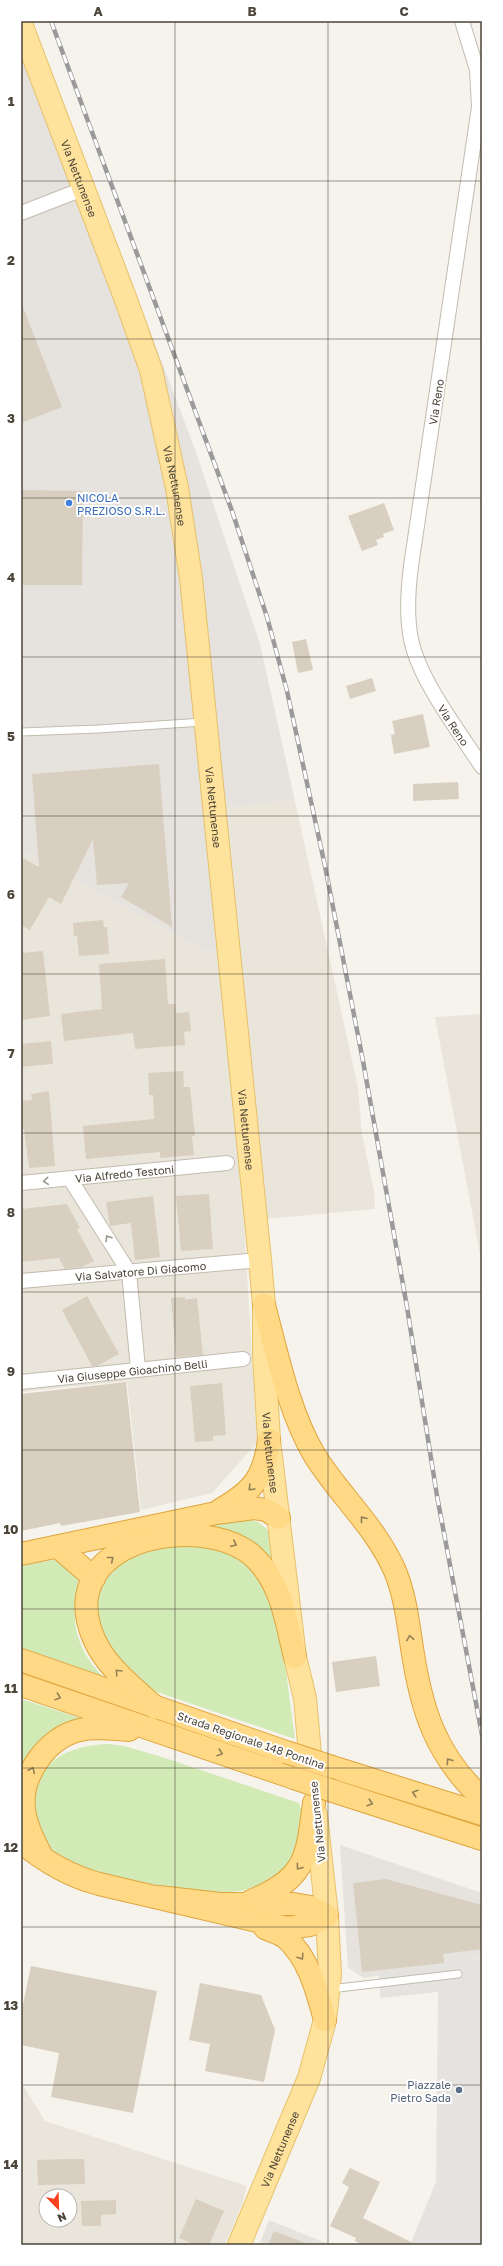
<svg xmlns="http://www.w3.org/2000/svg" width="503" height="2266" viewBox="0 0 503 2266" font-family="'Golos Text',sans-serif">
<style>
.residential{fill:#eae5da;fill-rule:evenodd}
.industrial{fill:#e6e2dd}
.green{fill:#d2eab5}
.parking{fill:#e5e3e0}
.building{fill:#d8cfc1}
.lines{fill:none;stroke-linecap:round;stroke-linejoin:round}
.service-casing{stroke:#c2bbae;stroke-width:9}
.minor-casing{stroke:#c2bbae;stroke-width:16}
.primary-casing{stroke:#e6c16a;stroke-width:24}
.trunk-casing{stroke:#e0a43c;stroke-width:24}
.service{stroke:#fff;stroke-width:7}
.minor{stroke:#fff;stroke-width:14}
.primary{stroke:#ffe39c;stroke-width:22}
.trunk{stroke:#ffd985;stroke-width:22}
.rail-casing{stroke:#9a9a9a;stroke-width:4.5}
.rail{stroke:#fff;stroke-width:3;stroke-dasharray:9;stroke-linecap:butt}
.trunk-bridge-casing{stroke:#e0a43c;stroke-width:24;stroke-linecap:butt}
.trunk-bridge{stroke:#ffd985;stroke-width:22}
.oneway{stroke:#9c9892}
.oneway2{stroke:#938057}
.grid{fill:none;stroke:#4b4439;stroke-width:1;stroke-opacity:0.55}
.shop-dot{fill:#3f7fe0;stroke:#fff;stroke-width:1.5}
.service-dot{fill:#5c6f8a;stroke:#fff;stroke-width:1.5}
.labels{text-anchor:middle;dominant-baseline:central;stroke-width:4;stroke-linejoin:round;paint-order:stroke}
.street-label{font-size:11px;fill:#4b4439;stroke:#fff}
.shop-label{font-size:11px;fill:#366cbe;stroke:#fff;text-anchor:start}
.service-label{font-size:11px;fill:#4e5e75;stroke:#fff;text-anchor:end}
.neatline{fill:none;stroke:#4b4439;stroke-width:1.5}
.grid-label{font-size:13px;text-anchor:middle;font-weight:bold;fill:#4b4439}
</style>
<rect width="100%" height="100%" fill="#f6f3ec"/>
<g class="residential">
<polygon points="295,801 358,1088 362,1134 374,1191 375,1209 244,1221 257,1443 212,1493 141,1510 127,1381 21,1392 21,851 205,951 241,949 227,807"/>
<polygon points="482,1014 482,1264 435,1017"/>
<path d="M21,2082L45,2121L247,2186L241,2207L225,2245H21ZM46,2196H70V2220H46Z"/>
</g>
<g class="industrial">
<polygon points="21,21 32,21 196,452 260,644 295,801 227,807 241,949 205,951 21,851"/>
<polygon points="340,1845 482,1893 482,1957 445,1965 364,1978 348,1968"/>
<polygon points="269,2220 331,2245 259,2245"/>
</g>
<g class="green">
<path d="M246,1519C278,1523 273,1552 277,1577L197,1526Z"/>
<polygon points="174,1546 202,1546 226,1552 245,1563 264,1582 280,1627 295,1739 145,1688 104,1649 94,1601 109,1572 118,1564 142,1553"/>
<path d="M58,1559L81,1583C65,1623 81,1659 112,1685L21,1655V1566Z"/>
<polygon points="21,1699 92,1722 32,1751 21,1765"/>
<path d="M108,1744L124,1746L162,1757L299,1803C305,1821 302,1824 298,1841C296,1847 296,1857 292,1861C258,1909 183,1890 136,1881C110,1876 61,1870 45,1846C42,1841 31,1808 31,1803C32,1796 36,1789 38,1783C48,1754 80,1745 108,1744Z"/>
</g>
<polygon class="parking" points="482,1958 482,2245 410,2245 436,2182 438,1992 380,1998 379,1974"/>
<g class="building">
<polygon points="21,302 62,407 21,423"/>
<polygon points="21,490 83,491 82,585 21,585"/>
<polygon points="384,503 394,530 383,534 384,537 376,540 378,545 362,551 348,516"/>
<polygon points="306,639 313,670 298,673 292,642"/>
<polygon points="372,678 376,691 350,699 346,686"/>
<polygon points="423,714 430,747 394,754 391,735 395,734 392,721"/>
<polygon points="159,764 172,927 121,897 129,883 97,885 93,839 61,904 49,897 30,930 21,925 21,857 39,867 32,774"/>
<polygon points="458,782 459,799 413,801 413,784"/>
<polygon points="103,920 104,927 107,927 109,954 79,956 77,936 74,936 73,923"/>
<polygon points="43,951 50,1016 21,1020 21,953"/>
<polygon points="165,959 168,1004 175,1004 176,1013 189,1012 191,1031 184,1032 185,1045 135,1049 133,1033 64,1041 61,1014 102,1009 99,964"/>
<polygon points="51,1041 53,1064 21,1067 21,1044"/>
<polygon points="183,1071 184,1087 190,1087 195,1136 192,1136 194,1155 160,1158 160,1152 86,1159 83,1126 154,1119 153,1095 149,1095 148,1073"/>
<polygon points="49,1091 55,1166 29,1168 24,1129 21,1129 21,1101 32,1100 31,1094"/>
<polygon points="209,1194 213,1249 181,1251 176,1196"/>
<polygon points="153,1196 160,1257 135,1260 131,1223 110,1226 106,1202"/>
<polygon points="67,1204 80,1228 77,1229 94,1261 82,1267 65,1269 59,1258 21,1262 21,1209"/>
<polygon points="87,1296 119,1354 97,1366 92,1366 62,1310"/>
<polygon points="185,1297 185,1300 197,1298 203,1355 176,1357 171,1298"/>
<polygon points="126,1382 140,1512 61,1526 60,1523 21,1531 21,1394"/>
<polygon points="222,1383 226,1435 213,1436 213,1441 195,1442 190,1386"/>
<polygon points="376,1656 380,1686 336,1692 332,1662"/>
<polygon points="386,1879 482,1905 482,1949 443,1954 444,1963 362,1972 353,1883"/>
<polygon points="31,1966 157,1991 133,2113 51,2097 59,2053 21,2045 21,2014"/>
<polygon points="200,1983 261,1995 275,2030 264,2082 205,2071 210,2044 189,2040"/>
<polygon points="68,2159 84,2159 85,2184 38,2185 37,2160"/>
<polygon points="350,2168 380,2182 363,2218 417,2245 362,2245 355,2241 356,2238 330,2226 349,2187 342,2183"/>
<polygon points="196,2199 224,2211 209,2245 196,2245 179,2238"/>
<polygon points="116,2200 116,2214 101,2215 101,2226 82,2226 81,2201"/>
<polygon points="274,2231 308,2244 308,2245 268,2245"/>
</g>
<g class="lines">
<defs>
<g id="service">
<polyline points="21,732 98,729 203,722"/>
<polyline points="330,1989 458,1974"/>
</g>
<g id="minor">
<path id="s1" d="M462,21L477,70L479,107L411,566C408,590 406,615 411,639C419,680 459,731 482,767"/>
<polyline points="21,213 83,189"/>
<polyline points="70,1179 129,1272 138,1369"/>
<path id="s2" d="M21,1183L227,1163"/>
<path id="s3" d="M21,1281L260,1260"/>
<path id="s4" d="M21,1382L243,1359"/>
</g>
<g id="primary">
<path id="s5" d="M21,24L126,300L151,370L177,488L191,578L260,1260L264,1305V1356L269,1440L295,1657L305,1698L312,1777"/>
<path id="s6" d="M239,2245L309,2078L325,2020L330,1974L327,1916L316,1815"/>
</g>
<g id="trunk">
<path d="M264,1305C277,1354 289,1413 315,1456C340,1496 376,1527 395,1571C405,1595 408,1622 412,1648C421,1708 435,1755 482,1798"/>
<path d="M220,1510C253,1491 264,1478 269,1440"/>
<polyline points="58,1547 94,1578"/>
<polyline points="21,1554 216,1513 254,1508 266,1510 279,1518"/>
<polyline points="21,1660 286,1752"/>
<polyline points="21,1685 294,1778"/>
<path d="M156,1708C134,1688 106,1667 94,1639C88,1625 84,1607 88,1592C102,1531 211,1519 253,1556C282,1583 286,1621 295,1657"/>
<polyline points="332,1767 482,1814"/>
<polyline points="333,1791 482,1839"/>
<path d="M21,1842C45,1862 69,1876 99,1884L287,1928L310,1925L327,1916L311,1907L293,1904H220L159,1897"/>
<path d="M41,1855C34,1841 26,1826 24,1809C20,1776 47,1737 80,1730C96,1726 112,1729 129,1730"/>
<path d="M251,1901C307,1878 307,1857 314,1803"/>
<path d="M265,1928C271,1931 279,1933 285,1937C309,1958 317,1991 325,2020"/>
</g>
</defs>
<use href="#service" class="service-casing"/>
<use href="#minor" class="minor-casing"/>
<use href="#primary" class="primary-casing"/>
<use href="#trunk" class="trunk-casing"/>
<use href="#service" class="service"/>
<use href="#minor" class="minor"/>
<use href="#primary" class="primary"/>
<use href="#trunk" class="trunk"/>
<defs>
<polyline id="rail" points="51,21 232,511 267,617 287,691 325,866 363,1061 407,1307 437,1496 482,1735"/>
</defs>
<use href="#rail" class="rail-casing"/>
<use href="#rail" class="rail"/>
<defs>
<g id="trunk-bridge">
<polyline points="286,1752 332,1767"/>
<polyline points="294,1778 333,1791"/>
</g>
</defs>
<use href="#trunk-bridge" class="trunk-bridge-casing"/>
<use href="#trunk-bridge" class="trunk-bridge"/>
</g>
<defs><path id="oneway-chevron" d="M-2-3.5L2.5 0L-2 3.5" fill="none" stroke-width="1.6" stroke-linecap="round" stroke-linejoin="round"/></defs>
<g class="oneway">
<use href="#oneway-chevron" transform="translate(46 1181) rotate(175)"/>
<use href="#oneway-chevron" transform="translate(108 1238) rotate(-122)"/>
</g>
<g class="oneway2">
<use href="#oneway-chevron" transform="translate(251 1488) rotate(134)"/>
<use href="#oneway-chevron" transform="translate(363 1519) rotate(-128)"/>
<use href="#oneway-chevron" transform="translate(234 1544) rotate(25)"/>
<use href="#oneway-chevron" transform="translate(111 1559) rotate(-39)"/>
<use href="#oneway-chevron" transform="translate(410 1638) rotate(-99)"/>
<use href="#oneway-chevron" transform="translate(118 1672) rotate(-134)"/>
<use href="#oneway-chevron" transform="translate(58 1697) rotate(19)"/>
<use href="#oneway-chevron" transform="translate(220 1753) rotate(19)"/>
<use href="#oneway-chevron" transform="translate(449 1761) rotate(-126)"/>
<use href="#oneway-chevron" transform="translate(32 1770) rotate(-63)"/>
<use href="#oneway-chevron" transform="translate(415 1793) rotate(-163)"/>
<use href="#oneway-chevron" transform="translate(370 1803) rotate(18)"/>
<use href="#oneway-chevron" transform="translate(299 1867) rotate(126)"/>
<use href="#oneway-chevron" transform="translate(301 1957) rotate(57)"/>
</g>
<path class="grid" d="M175,21V2245M328,21V2245M21,181H482M21,339H482M21,498H482M21,657H482M21,816H482M21,974H482M21,1133H482M21,1292H482M21,1450H482M21,1609H482M21,1768H482M21,1927H482M21,2085H482"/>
<circle class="shop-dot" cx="69" cy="503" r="4"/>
<circle class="service-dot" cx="459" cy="2090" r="4"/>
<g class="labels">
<g class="street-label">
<text stroke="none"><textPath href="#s5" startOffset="165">Via Nettunense</textPath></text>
<text transform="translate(436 402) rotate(-81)">Via Reno</text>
<text stroke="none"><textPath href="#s5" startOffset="488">Via Nettunense</textPath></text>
<text stroke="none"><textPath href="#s1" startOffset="722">Via Reno</textPath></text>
<text stroke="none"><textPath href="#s5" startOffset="812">Via Nettunense</textPath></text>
<text stroke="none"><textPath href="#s5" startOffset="1136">Via Nettunense</textPath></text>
<text stroke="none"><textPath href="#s2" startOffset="104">Via Alfredo Testoni</textPath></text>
<text stroke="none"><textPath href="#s3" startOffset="120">Via Salvatore Di Giacomo</textPath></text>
<text stroke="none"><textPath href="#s4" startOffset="112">Via Giuseppe Gioachino Belli</textPath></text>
<text stroke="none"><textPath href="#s5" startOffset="1460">Via Nettunense</textPath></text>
<text transform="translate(251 1740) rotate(19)">Strada Regionale 148 Pontina</text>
<text transform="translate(317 1822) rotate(-96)">Via Nettunense</text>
<text stroke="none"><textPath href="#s6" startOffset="104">Via Nettunense</textPath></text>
</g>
<g class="shop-label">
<text x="77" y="497">NICOLA<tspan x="77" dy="13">PREZIOSO S.R.L.</tspan></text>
</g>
<g class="service-label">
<text x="451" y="2084">Piazzale<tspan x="451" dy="13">Pietro Sada</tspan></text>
</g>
</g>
<rect width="503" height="2266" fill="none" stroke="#ffffff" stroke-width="44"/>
<g transform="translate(58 2208) rotate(157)"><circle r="19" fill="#ffffff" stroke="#b7b4b0"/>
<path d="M0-3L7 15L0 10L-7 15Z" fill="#fc3f1d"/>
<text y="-6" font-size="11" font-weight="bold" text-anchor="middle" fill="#4b4439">N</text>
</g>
<rect x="22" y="22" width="459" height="2222" class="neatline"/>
<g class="grid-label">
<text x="98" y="16">A</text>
<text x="252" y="16">B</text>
<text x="404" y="16">C</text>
<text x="11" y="106">1</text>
<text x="11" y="265">2</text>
<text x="11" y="423">3</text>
<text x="11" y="582">4</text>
<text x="11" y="741">5</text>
<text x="11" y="899">6</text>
<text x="11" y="1058">7</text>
<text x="11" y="1217">8</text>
<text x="11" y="1376">9</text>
<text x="11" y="1534">10</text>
<text x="11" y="1693">11</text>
<text x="11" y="1852">12</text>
<text x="11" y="2010">13</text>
<text x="11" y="2169">14</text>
</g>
</svg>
